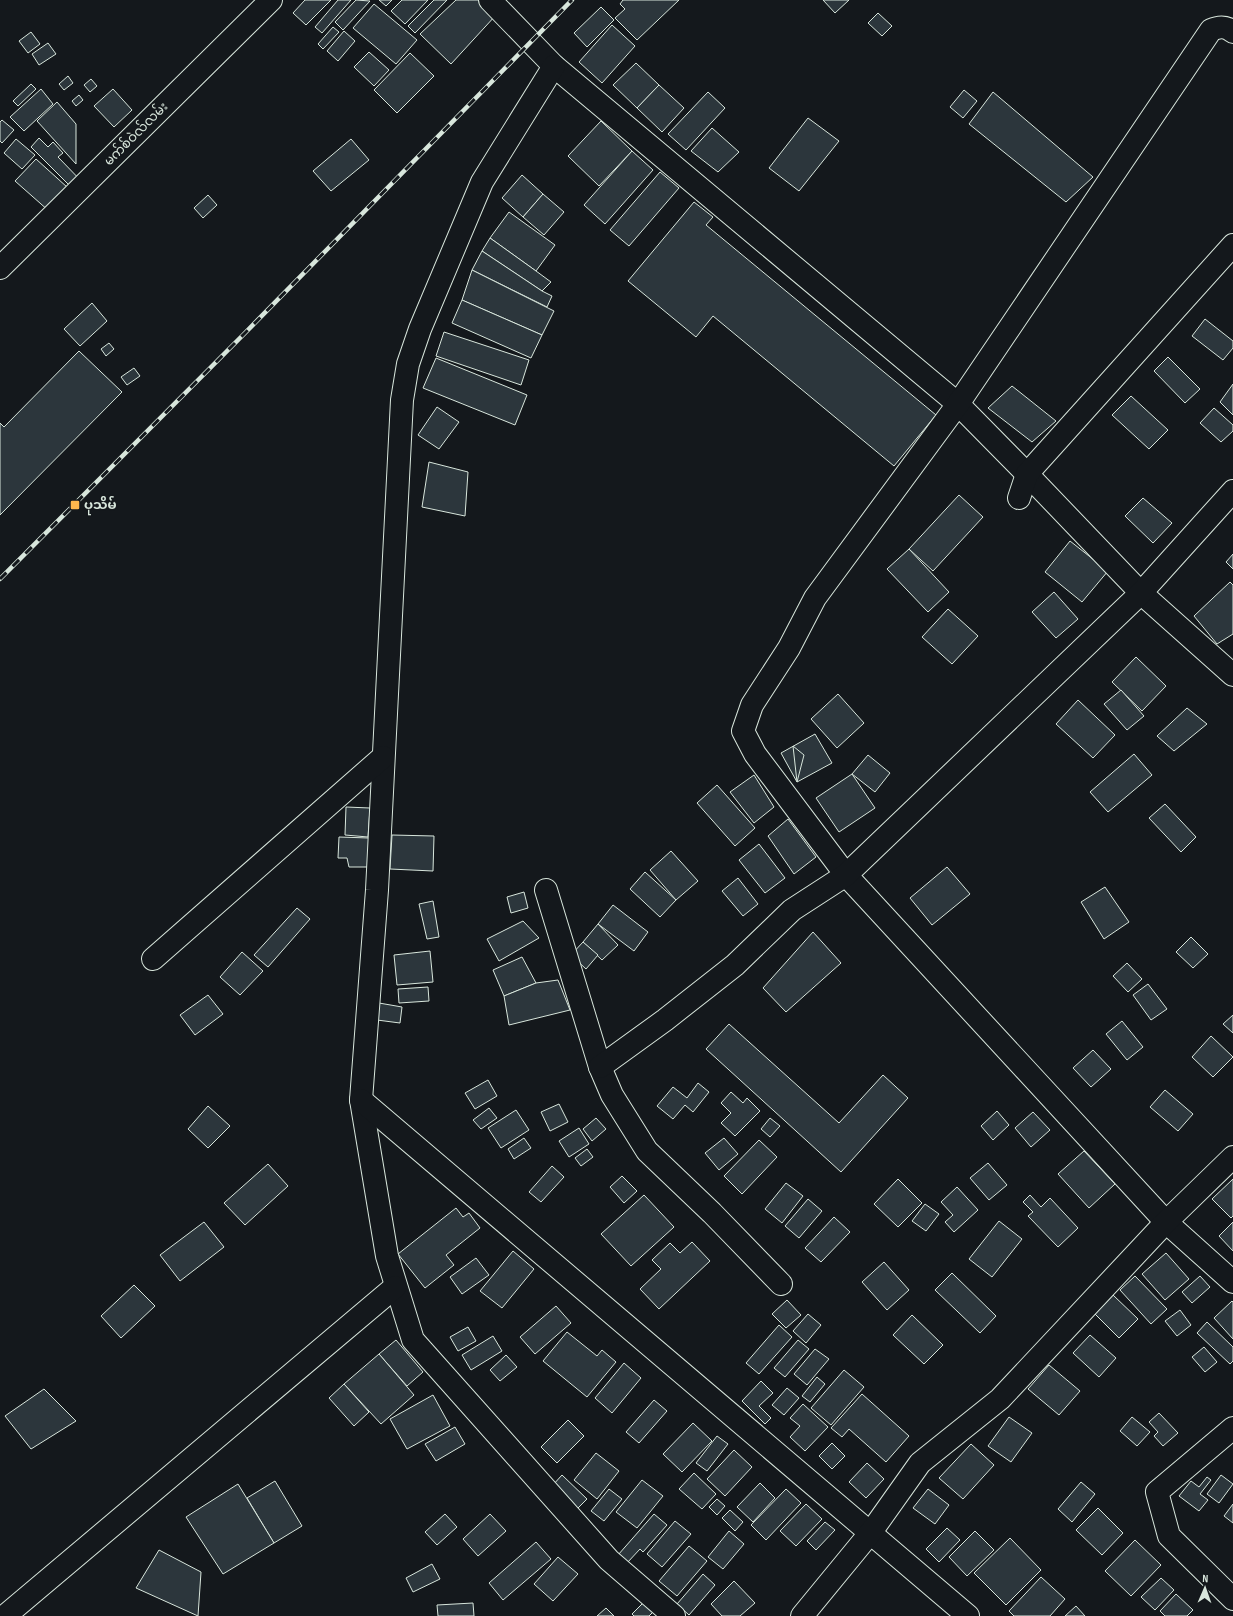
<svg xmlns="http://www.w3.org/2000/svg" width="1233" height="1616" viewBox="0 0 1233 1616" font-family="'Sofia Sans Condensed','Noto Sans Myanmar',sans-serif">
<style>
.building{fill:#2c363c;stroke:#d8e6dc}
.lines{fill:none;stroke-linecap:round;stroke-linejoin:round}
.minor-casing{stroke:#d8e6dc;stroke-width:24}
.minor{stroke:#14181c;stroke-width:22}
.rail-casing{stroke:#d8e6dc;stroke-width:4.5}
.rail{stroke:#14181c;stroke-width:3;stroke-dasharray:9;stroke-linecap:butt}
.poi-dot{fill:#ffb74d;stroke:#14181c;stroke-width:1.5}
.labels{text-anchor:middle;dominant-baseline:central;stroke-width:3;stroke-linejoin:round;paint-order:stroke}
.street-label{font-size:13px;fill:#d8e6dc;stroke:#14181c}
.poi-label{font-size:13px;font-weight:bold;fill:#d8e6dc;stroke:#14181c;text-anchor:start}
</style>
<rect width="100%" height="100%" fill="#14181c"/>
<g class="building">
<polygon points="305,0 331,0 306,25 293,13"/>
<polygon points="338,0 351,0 322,33 315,27"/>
<polygon points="356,0 370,1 343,30 335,22"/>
<polygon points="379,0 392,0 386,6"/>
<polygon points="402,0 428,0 405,24 391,11"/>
<polygon points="434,0 447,0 415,33 408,26"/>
<polygon points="456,0 482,0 496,15 451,64 420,34"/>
<polygon points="623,0 679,0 637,40 615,18 625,9 620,4"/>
<polygon points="823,0 849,0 835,13"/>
<polygon points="374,4 417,40 396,64 353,28"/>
<polygon points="601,7 614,20 587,47 574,33"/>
<polygon points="878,13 892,26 882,36 868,23"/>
<polygon points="612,25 635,46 602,83 579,62"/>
<polygon points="333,27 339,32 323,49 318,44"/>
<polygon points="344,31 355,41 338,61 327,51"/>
<polygon points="31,32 40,44 28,53 19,41"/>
<polygon points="48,43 56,54 39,65 32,54"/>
<polygon points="369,52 389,70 374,86 354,67"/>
<polygon points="410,53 434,76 397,113 374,90"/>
<polygon points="636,63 659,85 637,108 613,85"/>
<polygon points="68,76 73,83 64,90 59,84"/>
<polygon points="91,79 97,86 90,92 84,85"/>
<polygon points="31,84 36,89 18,106 13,101"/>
<polygon points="659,85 684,108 662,132 637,108"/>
<polygon points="41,89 53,104 24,131 10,117"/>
<polygon points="113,89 132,110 114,127 94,106"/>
<polygon points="964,90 977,101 963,118 950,107"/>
<polygon points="708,92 725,108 686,150 668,134"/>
<polygon points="993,92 1093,177 1066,202 969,124"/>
<polygon points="79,95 83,100 76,106 72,101"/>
<polygon points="57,102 76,124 76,164 37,121"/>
<polygon points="808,118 839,141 799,191 769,168"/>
<polygon points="2,120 14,130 2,143 0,141 0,122"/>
<polygon points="601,121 632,151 599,186 568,156"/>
<polygon points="712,128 739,152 718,172 691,151"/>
<polygon points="39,138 48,147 53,142 63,153 58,157 88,188 80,196 31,147"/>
<polygon points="16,139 35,155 22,169 4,153"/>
<polygon points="351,139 369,160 331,191 313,171"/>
<polygon points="632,151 653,170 605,224 584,205"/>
<polygon points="36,159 78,197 58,219 15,181"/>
<polygon points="660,172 679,188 629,246 610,230"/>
<polygon points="522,175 543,194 523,217 502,198"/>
<polygon points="543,194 564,212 544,235 523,217"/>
<polygon points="208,195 217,205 203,218 194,208"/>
<polygon points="694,202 713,217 706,225 936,415 894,466 713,316 696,337 628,281"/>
<polygon points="509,212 555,245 536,271 490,238"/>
<polygon points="490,238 536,271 551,282 542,291 482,251"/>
<polygon points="482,251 542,291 552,296 547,307 472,270"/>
<polygon points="472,270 554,311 542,335 462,300"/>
<polygon points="462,300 542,335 531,358 452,323"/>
<polygon points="92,303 107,321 80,346 64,329"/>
<polygon points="1205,319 1233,341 1233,348 1223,360 1192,336"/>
<polygon points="444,332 529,360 521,385 436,356"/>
<polygon points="109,343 114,349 106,356 101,349"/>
<polygon points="79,351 122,392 0,515 0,423 4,427"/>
<polygon points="1168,357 1200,389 1185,403 1154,371"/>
<polygon points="436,358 527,395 515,425 423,388"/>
<polygon points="134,368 140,376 127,385 121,377"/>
<polygon points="1233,384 1233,415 1220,402"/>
<polygon points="1012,386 1056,421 1032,442 988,408"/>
<polygon points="1131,396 1168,430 1149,449 1112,415"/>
<polygon points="437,407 459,422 439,449 418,435"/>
<polygon points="1214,408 1233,425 1233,431 1221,442 1200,423"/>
<polygon points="429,462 468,472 465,516 422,507"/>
<polygon points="959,495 983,517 933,571 909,549"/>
<polygon points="1143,498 1172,523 1153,543 1125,516"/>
<polygon points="1070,541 1108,571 1082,602 1045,572"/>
<polygon points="909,549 949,592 928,612 887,569"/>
<polygon points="1233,554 1233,569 1226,562"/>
<polygon points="1230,582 1233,585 1233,634 1217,644 1194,616"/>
<polygon points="1054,592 1078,619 1056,638 1032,612"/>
<polygon points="948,609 978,636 952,664 922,637"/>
<polygon points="1136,657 1166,686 1142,711 1112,682"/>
<polygon points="1121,690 1144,716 1127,730 1104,704"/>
<polygon points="838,694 864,723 837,748 811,719"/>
<polygon points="1078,700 1115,735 1093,758 1056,724"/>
<polygon points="1187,708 1207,724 1174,751 1157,736"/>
<polygon points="815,734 832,763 797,782 781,753"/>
<polygon points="793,746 804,755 797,782"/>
<polygon points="1134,754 1152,775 1108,812 1090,792"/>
<polygon points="868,755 890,773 875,792 852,774"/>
<polygon points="852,774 875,808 839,832 816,798"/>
<polygon points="754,775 774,807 754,823 730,792"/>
<polygon points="717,785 755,828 735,846 697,803"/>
<polygon points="1165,804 1196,837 1181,852 1149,818"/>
<polygon points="346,807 370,808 368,837 345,835"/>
<polygon points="788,819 816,857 794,874 768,836"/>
<polygon points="392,835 434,836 433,871 390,869"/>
<polygon points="339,837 369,838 368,867 349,867 347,858 338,858"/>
<polygon points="759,844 785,878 765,893 739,860"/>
<polygon points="671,851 698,881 676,900 650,870"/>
<polygon points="947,867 970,894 932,925 910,898"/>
<polygon points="645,872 676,900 660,917 630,889"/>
<polygon points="738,878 758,904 743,916 722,891"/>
<polygon points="1105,887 1129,922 1104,939 1081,902"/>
<polygon points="524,892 528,908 511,913 507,897"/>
<polygon points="433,901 439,937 427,939 419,904"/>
<polygon points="613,905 648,932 634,951 598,924"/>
<polygon points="297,908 310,919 268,967 254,955"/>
<polygon points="523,921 539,938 499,961 487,939"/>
<polygon points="598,924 618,945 602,960 583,942"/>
<polygon points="813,932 841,963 786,1012 763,988"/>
<polygon points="1191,937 1208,954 1193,968 1176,952"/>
<polygon points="583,942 598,955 586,969 571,955"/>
<polygon points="430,951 433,982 397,985 394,955"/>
<polygon points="242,952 263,971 240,995 220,977"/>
<polygon points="522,957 536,983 504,996 493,970"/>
<polygon points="1127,963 1142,979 1128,992 1113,976"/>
<polygon points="558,980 570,1010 509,1025 504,996 536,983"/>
<polygon points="1148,984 1167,1009 1151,1020 1133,995"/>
<polygon points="428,987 429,1001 399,1003 398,989"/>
<polygon points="208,995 223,1014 195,1035 180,1015"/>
<polygon points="379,1003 402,1007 400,1023 377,1020"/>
<polygon points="1233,1015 1233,1033 1223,1024"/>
<polygon points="1122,1021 1143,1047 1127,1060 1106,1034"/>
<polygon points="729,1024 839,1123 883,1075 908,1098 841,1172 706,1049"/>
<polygon points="1211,1036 1233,1057 1213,1077 1192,1057"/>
<polygon points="1093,1050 1111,1069 1091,1087 1073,1068"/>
<polygon points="488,1080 497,1096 475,1109 465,1093"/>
<polygon points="698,1083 709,1092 693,1112 685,1105 673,1119 657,1106 673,1087 687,1098"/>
<polygon points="1165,1090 1193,1114 1178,1131 1150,1107"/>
<polygon points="731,1092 743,1103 747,1098 760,1111 735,1136 721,1123 731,1113 721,1103"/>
<polygon points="559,1104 568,1122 550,1131 541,1112"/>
<polygon points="208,1106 230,1126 208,1148 188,1129"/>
<polygon points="489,1108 497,1118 481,1129 473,1120"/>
<polygon points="516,1110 529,1130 501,1148 488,1128"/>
<polygon points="997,1111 1009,1125 993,1140 981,1126"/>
<polygon points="1033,1112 1050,1130 1031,1147 1015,1128"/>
<polygon points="596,1118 606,1129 592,1141 583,1129"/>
<polygon points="770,1118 780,1126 770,1137 761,1129"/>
<polygon points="579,1128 589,1144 569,1157 559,1141"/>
<polygon points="524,1138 531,1148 514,1159 508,1149"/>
<polygon points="724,1138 738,1154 719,1170 705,1153"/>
<polygon points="759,1140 777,1157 742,1194 724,1176"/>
<polygon points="587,1149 593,1157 581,1166 575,1158"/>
<polygon points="1084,1151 1115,1184 1089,1208 1058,1174"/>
<polygon points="988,1163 1007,1185 989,1200 970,1178"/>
<polygon points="268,1164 288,1186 245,1225 224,1203"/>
<polygon points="552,1166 564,1177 541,1202 529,1192"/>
<polygon points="622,1176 637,1191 624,1203 610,1187"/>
<polygon points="898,1179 922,1203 898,1227 874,1204"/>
<polygon points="1233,1179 1233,1216 1231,1218 1212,1199"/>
<polygon points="786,1183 803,1196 782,1223 765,1209"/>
<polygon points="957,1187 978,1210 954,1232 945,1222 953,1215 941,1202"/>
<polygon points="644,1195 674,1227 631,1266 601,1234"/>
<polygon points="1030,1195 1041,1207 1050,1198 1078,1228 1058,1247 1028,1216 1033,1212 1023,1202"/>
<polygon points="808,1199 822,1211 799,1238 785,1226"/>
<polygon points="925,1204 939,1214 926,1231 912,1221"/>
<polygon points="456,1208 463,1217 469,1213 480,1228 446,1255 454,1265 425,1288 398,1254"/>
<polygon points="834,1217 850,1232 821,1262 805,1248"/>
<polygon points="999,1221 1022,1239 992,1277 969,1259"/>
<polygon points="204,1222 224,1247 180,1281 160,1255"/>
<polygon points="1233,1222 1233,1251 1219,1236"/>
<polygon points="692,1242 710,1261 659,1309 640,1289 661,1269 652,1260 670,1243 680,1253"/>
<polygon points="513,1251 534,1269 502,1308 480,1291"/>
<polygon points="1166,1253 1189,1279 1165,1300 1142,1274"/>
<polygon points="476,1258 489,1275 462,1294 450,1277"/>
<polygon points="884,1262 909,1290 887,1310 862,1282"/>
<polygon points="952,1273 996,1316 980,1333 935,1290"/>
<polygon points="1135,1276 1167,1309 1151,1324 1120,1290"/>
<polygon points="1200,1276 1210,1287 1192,1303 1182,1292"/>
<polygon points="134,1285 155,1306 121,1338 101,1316"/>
<polygon points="1113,1295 1138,1319 1119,1338 1095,1314"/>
<polygon points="787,1300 801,1315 786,1328 772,1314"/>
<polygon points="1232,1301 1233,1302 1233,1339 1214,1318"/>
<polygon points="556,1306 571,1323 535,1354 520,1337"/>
<polygon points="1180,1310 1191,1325 1177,1336 1165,1321"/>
<polygon points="808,1314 821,1325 806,1343 793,1331"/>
<polygon points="912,1315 943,1345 924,1364 893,1335"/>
<polygon points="1207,1322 1233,1347 1233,1361 1230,1364 1197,1333"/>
<polygon points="779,1325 792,1337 759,1374 746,1363"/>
<polygon points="468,1327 476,1341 458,1351 450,1337"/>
<polygon points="567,1332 597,1356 602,1350 616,1362 587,1397 543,1361"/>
<polygon points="1090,1335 1116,1358 1099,1377 1073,1353"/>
<polygon points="493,1336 502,1351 471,1370 462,1355"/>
<polygon points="396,1340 423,1372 407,1386 379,1354"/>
<polygon points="798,1340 809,1349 785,1377 774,1368"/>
<polygon points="1204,1347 1217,1362 1205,1372 1192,1357"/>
<polygon points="815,1349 829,1359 807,1385 794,1374"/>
<polygon points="379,1354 414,1395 381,1424 344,1384"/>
<polygon points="506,1355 517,1367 500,1381 490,1370"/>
<polygon points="624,1363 641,1378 612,1413 595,1398"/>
<polygon points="1049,1365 1080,1391 1059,1415 1028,1389"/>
<polygon points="844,1370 864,1387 831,1425 811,1408"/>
<polygon points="817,1377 825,1384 810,1402 802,1396"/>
<polygon points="761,1381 773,1393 759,1406 771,1418 765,1424 742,1401"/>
<polygon points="344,1384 369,1412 354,1426 329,1398"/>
<polygon points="787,1388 799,1398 784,1415 772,1405"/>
<polygon points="44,1389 76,1421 31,1449 5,1416"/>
<polygon points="862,1394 909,1436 886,1462 849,1429 842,1437 831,1428"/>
<polygon points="433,1395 450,1426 407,1449 390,1419"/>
<polygon points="654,1400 667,1411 639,1443 626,1432"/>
<polygon points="803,1404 828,1427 805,1451 790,1437 800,1426 790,1418"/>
<polygon points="1159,1413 1178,1433 1163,1446 1154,1436 1158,1432 1149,1422"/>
<polygon points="1009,1417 1032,1433 1011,1462 988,1446"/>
<polygon points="1132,1417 1150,1432 1137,1446 1120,1431"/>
<polygon points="568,1420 584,1436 557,1463 541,1447"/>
<polygon points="693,1423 712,1441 682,1472 663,1454"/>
<polygon points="455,1427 465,1444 436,1461 425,1444"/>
<polygon points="717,1436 728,1444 707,1471 696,1463"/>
<polygon points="832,1443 845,1456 832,1469 819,1456"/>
<polygon points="971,1444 994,1465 963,1499 939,1478"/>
<polygon points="734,1450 752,1467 725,1496 707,1479"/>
<polygon points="596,1453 619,1471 597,1499 574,1480"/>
<polygon points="867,1463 884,1479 866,1498 849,1482"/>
<polygon points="694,1473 716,1494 702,1509 679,1489"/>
<polygon points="562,1475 587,1499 577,1509 552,1486"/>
<polygon points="1221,1475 1233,1484 1219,1503 1207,1494"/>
<polygon points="1207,1477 1211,1480 1200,1494 1208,1500 1199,1511 1179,1496 1191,1481 1199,1487"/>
<polygon points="642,1480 663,1496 637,1528 616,1512"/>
<polygon points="275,1481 302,1526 274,1543 247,1498"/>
<polygon points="1081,1482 1095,1494 1072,1522 1058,1509"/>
<polygon points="760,1483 775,1498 753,1522 737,1507"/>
<polygon points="238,1484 274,1543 223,1574 186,1517"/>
<polygon points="609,1489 622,1499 604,1521 591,1511"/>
<polygon points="786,1489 801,1503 766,1540 751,1525"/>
<polygon points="928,1489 949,1505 935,1524 913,1508"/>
<polygon points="717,1499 725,1506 717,1515 709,1507"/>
<polygon points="806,1504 822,1519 796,1546 780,1531"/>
<polygon points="1233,1504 1233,1523 1224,1516"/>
<polygon points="1098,1508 1123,1533 1102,1555 1076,1530"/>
<polygon points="730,1510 743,1522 735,1531 722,1518"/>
<polygon points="445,1514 457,1527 437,1545 425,1532"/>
<polygon points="490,1514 506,1531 478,1556 463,1539"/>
<polygon points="654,1514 667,1525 643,1552 640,1549 627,1563 618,1555"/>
<polygon points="675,1521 691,1534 662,1567 647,1554"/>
<polygon points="825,1522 835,1530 816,1550 807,1541"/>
<polygon points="947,1528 960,1540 939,1562 926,1549"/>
<polygon points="729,1531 744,1544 723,1569 708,1557"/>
<polygon points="975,1531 994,1550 967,1576 949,1557"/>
<polygon points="1010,1538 1041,1570 1006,1605 974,1573"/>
<polygon points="1135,1540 1161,1565 1131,1596 1105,1571"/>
<polygon points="536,1542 551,1559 503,1600 489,1583"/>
<polygon points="689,1546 707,1561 677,1596 659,1581"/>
<polygon points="159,1550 201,1572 198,1616 136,1588"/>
<polygon points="558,1557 578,1574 553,1601 534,1584"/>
<polygon points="432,1564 440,1579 413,1592 406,1578"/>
<polygon points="703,1574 715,1585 689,1615 677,1604"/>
<polygon points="1041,1577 1065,1599 1050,1616 1014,1616 1009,1611"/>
<polygon points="1161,1578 1174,1590 1155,1610 1141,1597"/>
<polygon points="734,1581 755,1603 740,1616 722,1616 711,1604"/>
<polygon points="1176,1594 1193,1610 1187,1616 1165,1616 1160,1611"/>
<polygon points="473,1603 474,1616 438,1616 437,1605"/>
<polygon points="643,1603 653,1612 649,1616 634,1616 632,1614"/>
<polygon points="1076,1606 1085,1616 1065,1616"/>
<polygon points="606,1608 614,1616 597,1616"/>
</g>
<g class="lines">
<defs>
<g id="minor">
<polyline points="490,0 554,66 958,404 1027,474 1141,593 1233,675"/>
<path d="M1233,32C1226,26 1220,26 1211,30L958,404L815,598L789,648L752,705L743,731L755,754L846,875L1166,1222L1233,1282"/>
<polyline points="554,66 482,182 420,329 408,364 402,400 377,890 361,1100 387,1256 413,1340 609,1560 674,1616"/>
<polyline points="0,268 271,0"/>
<polyline points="1019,498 1027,474 1233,245"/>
<polyline points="546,890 600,1067 612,1095 647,1151 712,1213 781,1284"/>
<polyline points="153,959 383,757"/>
<polyline points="600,1067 665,1020 735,965 792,910 846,875 1141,593 1233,491"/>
<polyline points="361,1100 968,1616"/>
<polyline points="1233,1428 1157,1492 1169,1536 1233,1599"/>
<polyline points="5,1616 395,1287"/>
<polyline points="802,1616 871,1532 920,1463 1000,1399 1166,1222 1233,1157"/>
</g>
</defs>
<use href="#minor" class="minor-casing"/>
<use href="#minor" class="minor"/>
<defs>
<polyline id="rail" points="0,579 245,333 572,0"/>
</defs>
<use href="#rail" class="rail-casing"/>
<use href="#rail" class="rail"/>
</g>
<rect class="poi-dot" x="70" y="500" width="10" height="10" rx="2"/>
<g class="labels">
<g class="street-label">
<text transform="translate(136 134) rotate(-45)">မက်စ်ဝဲလ်လမ်း</text>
</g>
<g class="poi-label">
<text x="84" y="505">ပုသိမ်</text>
</g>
</g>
<g transform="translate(1205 1588) rotate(2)" stroke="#14181c" stroke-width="3" paint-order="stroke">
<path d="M0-3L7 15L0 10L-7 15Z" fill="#d8e6dc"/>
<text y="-6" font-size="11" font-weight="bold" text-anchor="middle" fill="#d8e6dc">N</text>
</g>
</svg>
